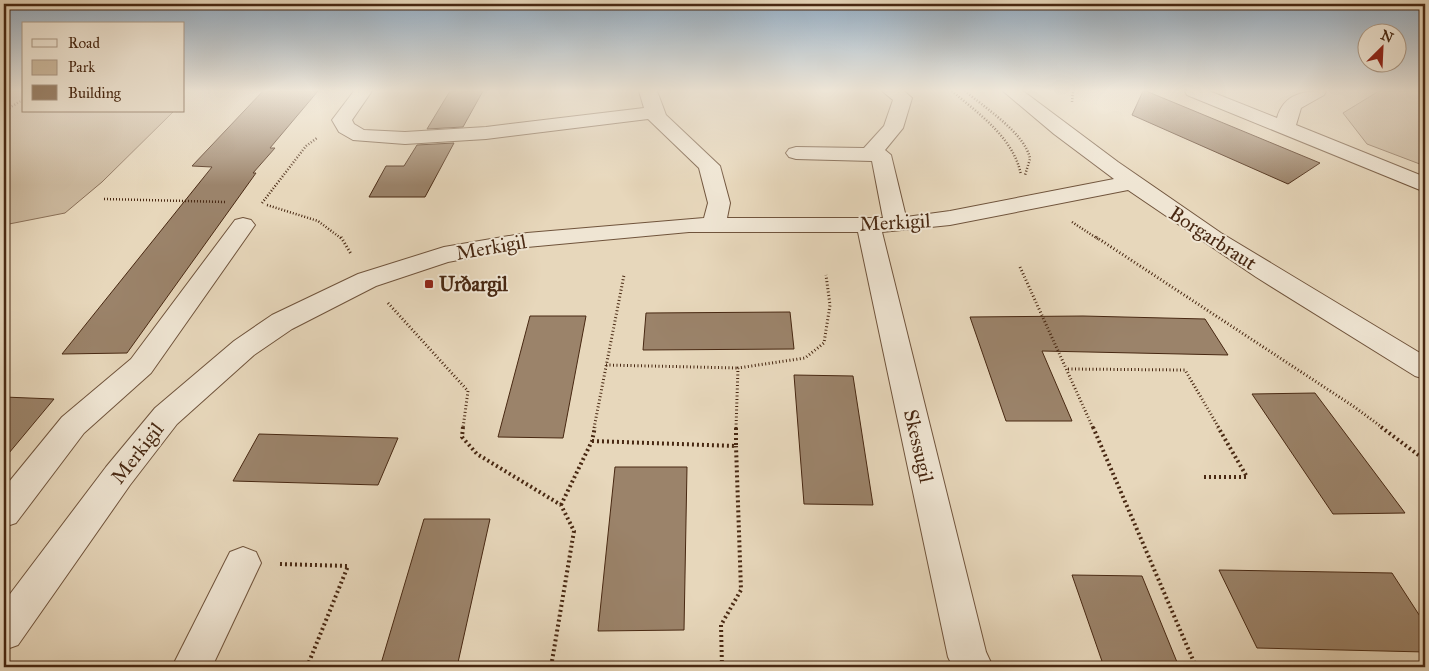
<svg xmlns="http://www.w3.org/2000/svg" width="1429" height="671" viewBox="0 0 1429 671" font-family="'IM FELL Great Primer',serif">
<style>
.green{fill:#ccb99e;stroke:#8a7058}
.building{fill:#9b836a;stroke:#482812}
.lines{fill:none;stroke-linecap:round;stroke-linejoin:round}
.minor-casing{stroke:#70543c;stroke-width:2}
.path-far2{stroke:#482812;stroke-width:2.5;stroke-dasharray:1 2;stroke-linecap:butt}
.path-far1{stroke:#482812;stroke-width:3;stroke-dasharray:1 2.5;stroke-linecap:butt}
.path{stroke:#482812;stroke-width:4;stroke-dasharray:2 3;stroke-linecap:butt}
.minor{fill:#efe5d3;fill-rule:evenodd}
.poi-dot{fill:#8f2418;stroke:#efe5d3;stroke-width:2}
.labels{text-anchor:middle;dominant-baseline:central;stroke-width:4;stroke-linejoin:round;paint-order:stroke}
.street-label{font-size:20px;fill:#482812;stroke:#efe5d3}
.poi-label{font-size:20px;font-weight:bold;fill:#482812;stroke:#efe5d3;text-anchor:start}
</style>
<rect width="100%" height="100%" fill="#e7d7bb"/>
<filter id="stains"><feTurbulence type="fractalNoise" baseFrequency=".004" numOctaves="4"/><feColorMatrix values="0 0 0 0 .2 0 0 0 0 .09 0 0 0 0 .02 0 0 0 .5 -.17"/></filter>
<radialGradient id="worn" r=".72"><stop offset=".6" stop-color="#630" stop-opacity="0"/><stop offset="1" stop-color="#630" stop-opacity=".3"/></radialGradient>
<g class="green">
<polygon points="4,91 24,91 24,111 174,111 102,182 65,213 4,225"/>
<polygon points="1379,91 1416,91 1425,94 1425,166 1367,144 1343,113"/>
</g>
<g class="building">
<polygon points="263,91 318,91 270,148 275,148 253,173 256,173 127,353 62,354 212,167 192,166"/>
<polygon points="450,91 483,91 463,127 427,129"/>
<polygon points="1143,91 1146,91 1320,163 1288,184 1132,115"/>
<polygon points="454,143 425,197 369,197 386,166 404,166 417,145"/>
<polygon points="790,312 794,349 643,350 646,313"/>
<polygon points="530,316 586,316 563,438 498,437"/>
<polygon points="1083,316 1205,319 1228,355 1042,351 1072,421 1006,421 970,317"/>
<polygon points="794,375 853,376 873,505 804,504"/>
<polygon points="1315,393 1405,513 1333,514 1252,394"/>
<polygon points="4,397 54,399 4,459"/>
<polygon points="259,434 398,438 378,485 233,481"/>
<polygon points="615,467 687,467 684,630 598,631"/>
<polygon points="424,519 490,519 457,667 380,667"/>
<polygon points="1219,570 1392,573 1425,624 1425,652 1257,648"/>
<polygon points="1072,575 1142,576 1179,667 1104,667"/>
</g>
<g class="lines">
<defs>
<g id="minor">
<polygon points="354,91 372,91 352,120 354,124 364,130 405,132 486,127 644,108 639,91 657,91 666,115 720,166 730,203 727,218 883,218 872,161 796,159 789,157 786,153 789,149 796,147 864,148 884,126 893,100 882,91 904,91 912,98 903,128 885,150 891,155 906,217 950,211 1114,179 1054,134 1003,91 1023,91 1118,162 1221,233 1425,356 1425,379 1415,376 1256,277 1128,190 950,225 882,232 986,652 993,667 953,667 948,657 858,232 689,232 527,247 448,262 376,286 292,329 254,355 177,424 130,485 18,645 4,650 4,602 106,467 155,408 234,341 272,315 358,274 444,247 527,233 704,218 708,203 699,168 648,119 486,139 405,144 353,140 339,132 332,120"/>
<path d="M1185,91H1209L1277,118C1284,93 1304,91 1326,91L1324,95L1301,108L1296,125L1425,177V192L1187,95Z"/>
<polygon points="243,218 251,220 255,225 151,373 84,433 16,523 4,527 4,488 62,417 131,359 235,220"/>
<polygon points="243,547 256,552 261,563 212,667 172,667 230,552"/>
</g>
</defs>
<use href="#minor" class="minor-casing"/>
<g class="path-far2">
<path d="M952,91C979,114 1014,138 1021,175"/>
<path d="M965,91C984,107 1026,134 1030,159L1025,175"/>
<polyline points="1072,102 1073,91"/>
<polyline points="4,111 24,99"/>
<polyline points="104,199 226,202"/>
<polyline points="262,203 306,146 317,138"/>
<polyline points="267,205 318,221 342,239"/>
<polyline points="1072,222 1098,239"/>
</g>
<g class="path-far1">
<polyline points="341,237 351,254"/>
<polyline points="1096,237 1353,406 1383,428"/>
<polyline points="1020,267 1093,428"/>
<polyline points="388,303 468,391 463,428"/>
<polyline points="606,365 738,368"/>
<polyline points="1068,369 1185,370 1219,428"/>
<polyline points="594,428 624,275"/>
<polyline points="736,428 738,368 805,358 824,343 830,305 826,275"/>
</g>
<g class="path">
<polyline points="463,427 462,437 477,454 561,505 574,531 551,667"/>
<polyline points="1093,427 1196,667"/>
<polyline points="1381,427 1425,460"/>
<polyline points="592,441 736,446 736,427"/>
<polyline points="1204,477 1247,477 1218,427"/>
<polyline points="561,505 592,441 595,427"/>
<polyline points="280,564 348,566 307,667"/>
<polyline points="722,667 721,625 741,590 736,446"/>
</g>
<use href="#minor" class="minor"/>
</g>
<linearGradient id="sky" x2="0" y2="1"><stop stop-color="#92aabf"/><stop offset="0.49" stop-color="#f4ede0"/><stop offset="1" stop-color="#f4ede0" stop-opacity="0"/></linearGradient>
<rect width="1429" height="185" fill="url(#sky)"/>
<rect class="poi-dot" x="424" y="279" width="10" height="10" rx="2.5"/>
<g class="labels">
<g class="street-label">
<text transform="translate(895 222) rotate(-3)">Merkigil</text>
<text transform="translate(1213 238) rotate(33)">Borgarbraut</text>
<text transform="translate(491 247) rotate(-10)">Merkigil</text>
<text transform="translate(919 446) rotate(77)">Skessugil</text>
<text transform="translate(137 453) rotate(-52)">Merkigil</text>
</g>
<g class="poi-label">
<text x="439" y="284">Urðargil</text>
</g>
</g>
<rect width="1429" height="671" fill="none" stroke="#e7d7bb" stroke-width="20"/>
<rect x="5" y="5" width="1419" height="661" fill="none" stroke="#482812" stroke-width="2.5"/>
<rect x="10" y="10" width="1409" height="651" fill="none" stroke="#482812"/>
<rect x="22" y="22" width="162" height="90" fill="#efe5d3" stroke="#ac9986"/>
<rect x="32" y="39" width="25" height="8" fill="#efe5d3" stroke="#ac9986"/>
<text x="68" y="48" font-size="15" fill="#482812">Road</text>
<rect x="32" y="60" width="25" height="15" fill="#ccb99e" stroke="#ac9986"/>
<text x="68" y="72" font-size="15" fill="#482812">Park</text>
<rect x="32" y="85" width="25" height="15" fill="#9b836a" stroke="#ac9986"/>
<text x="68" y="98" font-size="15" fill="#482812">Building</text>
<g transform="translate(1382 48) rotate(24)"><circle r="24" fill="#efe5d3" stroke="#ac9986"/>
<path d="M0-4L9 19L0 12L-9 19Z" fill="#8f2418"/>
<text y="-8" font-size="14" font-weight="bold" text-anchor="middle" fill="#482812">N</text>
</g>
<rect width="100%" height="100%" filter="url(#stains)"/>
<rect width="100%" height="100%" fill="url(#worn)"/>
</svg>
